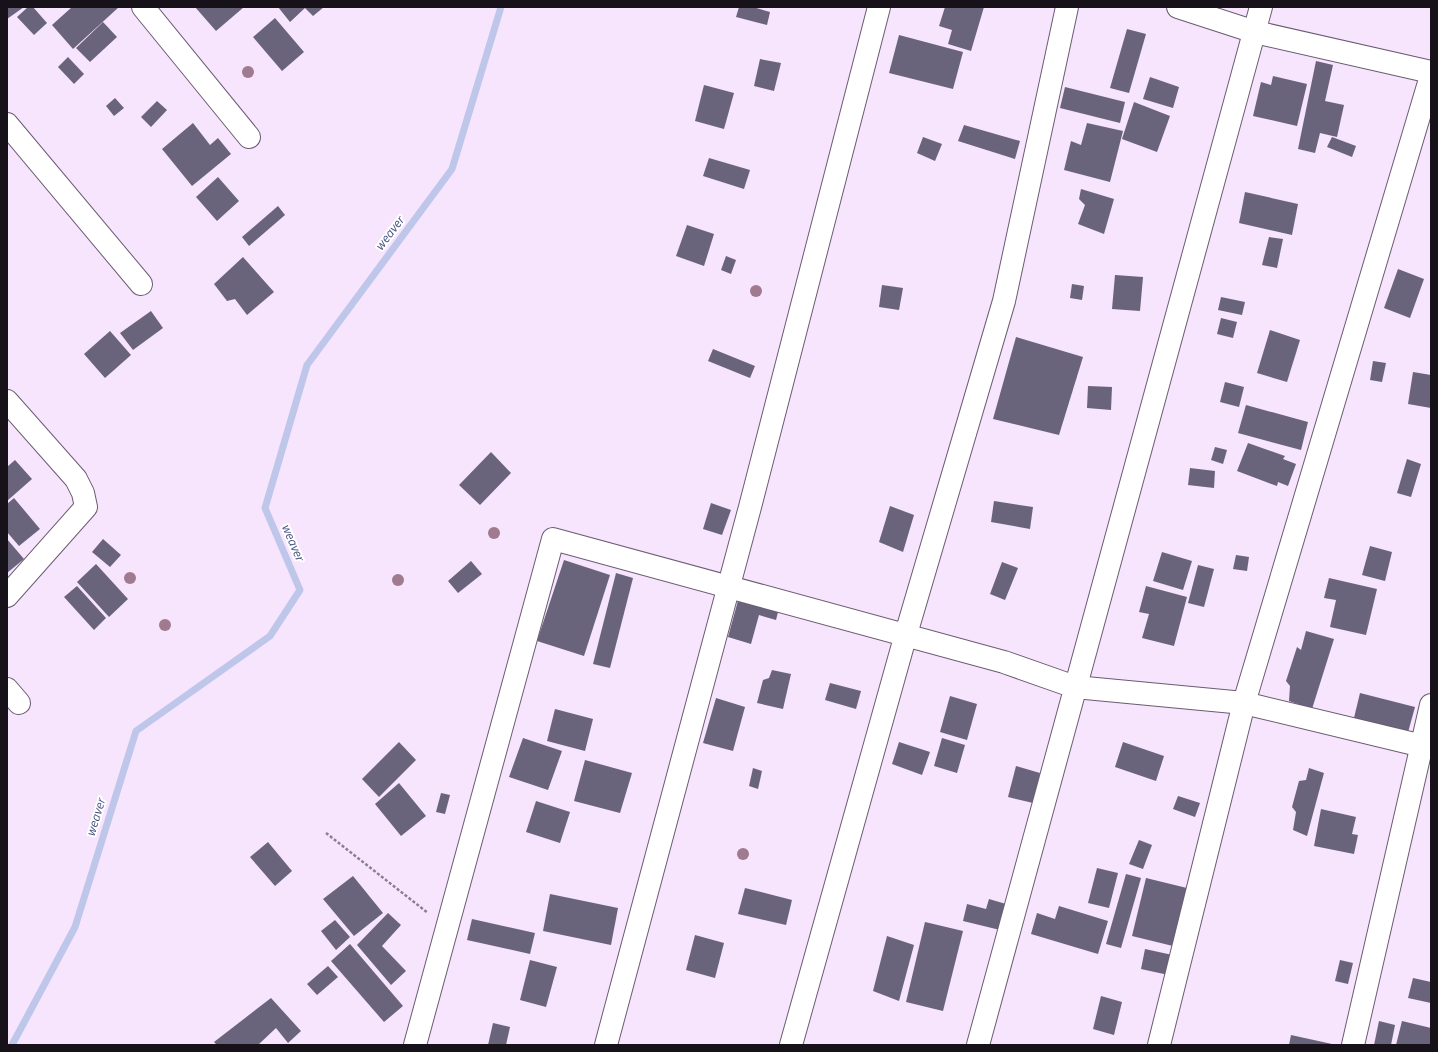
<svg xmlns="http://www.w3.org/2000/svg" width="1438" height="1052" viewBox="0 0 1438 1052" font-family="'Source Sans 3',sans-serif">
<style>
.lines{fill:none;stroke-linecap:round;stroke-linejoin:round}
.stream{stroke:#bec7ea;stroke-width:7}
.building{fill:#69647c}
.minor-casing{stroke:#6b5c71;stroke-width:24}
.path{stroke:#8b7f8f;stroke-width:2.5;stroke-dasharray:3 2;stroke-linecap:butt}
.minor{stroke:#fff;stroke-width:22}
.tree{fill:#a07a8e}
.labels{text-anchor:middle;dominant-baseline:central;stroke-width:4;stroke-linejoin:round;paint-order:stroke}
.water-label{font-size:13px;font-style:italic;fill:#465180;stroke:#fff}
</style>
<rect width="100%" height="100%" fill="#f7e4fd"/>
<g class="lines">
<polyline class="stream" points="12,1045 75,927 136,731 270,636 300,590 265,508 307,365 452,169 501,7"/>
</g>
<g class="building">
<polygon points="7,7 24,7 7,19"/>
<polygon points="28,7 33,7 47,23 34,35 17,17"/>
<polygon points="72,7 119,7 73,49 52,25"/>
<polygon points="195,7 244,7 216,31"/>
<polygon points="278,7 324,7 313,16 305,8 290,22"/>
<polygon points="739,7 753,7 770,12 767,25 736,17"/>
<polygon points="945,7 984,7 971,51 948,44 952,30 939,26"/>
<polygon points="275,18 304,52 282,71 253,37"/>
<polygon points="103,22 117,37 90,62 76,48"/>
<polygon points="1127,29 1146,34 1129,93 1110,88"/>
<polygon points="899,35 963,52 953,89 889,73"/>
<polygon points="68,57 84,74 74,84 58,67"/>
<polygon points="760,59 781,63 774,91 754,86"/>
<polygon points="1316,61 1333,65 1325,101 1344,105 1337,137 1320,133 1315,153 1298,149"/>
<polygon points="1273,76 1307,84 1297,126 1253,116 1261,82 1271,85"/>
<polygon points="1150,77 1179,87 1173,108 1143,99"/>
<polygon points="704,85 734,93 724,129 695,121"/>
<polygon points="1065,87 1125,102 1120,123 1060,108"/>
<polygon points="115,98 124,108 114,116 106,106"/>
<polygon points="157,101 167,110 151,127 141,117"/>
<polygon points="1134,102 1170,116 1157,152 1122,139"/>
<polygon points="193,123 210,145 218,138 231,154 192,186 162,149"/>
<polygon points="1087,123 1123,131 1110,182 1064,170 1071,141 1081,145"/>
<polygon points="964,125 1020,141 1015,159 958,141"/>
<polygon points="923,137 942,144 935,161 917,153"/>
<polygon points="1332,137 1356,146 1352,157 1327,147"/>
<polygon points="709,158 750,170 744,189 703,176"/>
<polygon points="218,177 239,201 217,221 196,197"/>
<polygon points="1081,189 1114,199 1104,234 1078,224 1085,205 1079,199"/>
<polygon points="1245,192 1298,204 1292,235 1239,223"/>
<polygon points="278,206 285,215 249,246 242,237"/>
<polygon points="687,225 714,234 704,266 676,256"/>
<polygon points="1269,237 1283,239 1277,268 1262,265"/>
<polygon points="726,256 736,260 731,274 721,270"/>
<polygon points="243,257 274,292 247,315 235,299 227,301 214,284"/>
<polygon points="1398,269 1424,279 1410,318 1384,308"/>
<polygon points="1115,275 1143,277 1140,311 1112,309"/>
<polygon points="1072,284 1084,286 1082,300 1070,298"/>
<polygon points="882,285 903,288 899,310 879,307"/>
<polygon points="1221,297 1245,302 1242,315 1218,310"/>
<polygon points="151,311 163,328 133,350 120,333"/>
<polygon points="1221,318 1237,322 1233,338 1217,334"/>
<polygon points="1270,330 1300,340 1287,382 1257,373"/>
<polygon points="110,331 131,355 105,378 84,354"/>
<polygon points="1016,337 1083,357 1059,435 993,419"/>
<polygon points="713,349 755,366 750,378 708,361"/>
<polygon points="1373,361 1386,363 1382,382 1370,380"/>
<polygon points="1413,372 1431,375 1431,408 1408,404"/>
<polygon points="1225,382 1244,387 1239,407 1220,402"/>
<polygon points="1088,386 1112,387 1111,410 1087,408"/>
<polygon points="1246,405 1308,422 1301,450 1238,433"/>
<polygon points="1248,443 1285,456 1283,459 1296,464 1288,486 1278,482 1277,486 1237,471"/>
<polygon points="1215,447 1227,450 1223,464 1211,460"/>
<polygon points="491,452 511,473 480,505 459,485"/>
<polygon points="1407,459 1421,464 1411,497 1397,493"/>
<polygon points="15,460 32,479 7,501 7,467"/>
<polygon points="1190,468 1215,471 1214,488 1188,485"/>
<polygon points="14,498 40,529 19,546 7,532 7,504"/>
<polygon points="994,501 1033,507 1030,529 991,522"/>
<polygon points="711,503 731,510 722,535 703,529"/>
<polygon points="890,506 914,515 903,552 879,542"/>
<polygon points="7,539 24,559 7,573"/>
<polygon points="103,539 121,555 110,567 92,552"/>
<polygon points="1370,546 1392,552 1385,581 1362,575"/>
<polygon points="1162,552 1192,561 1183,590 1153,581"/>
<polygon points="1236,555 1249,557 1247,571 1233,569"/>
<polygon points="564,560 610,575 584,656 537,641"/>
<polygon points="471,561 482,574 458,593 448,581"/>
<polygon points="1002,562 1018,568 1005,600 990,594"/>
<polygon points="96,564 128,599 109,617 77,582"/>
<polygon points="1198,565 1214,569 1204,607 1188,603"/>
<polygon points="616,573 633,578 610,668 593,664"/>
<polygon points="1329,578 1377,589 1366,635 1330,627 1336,600 1324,598"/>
<polygon points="77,586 106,618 94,630 64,597"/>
<polygon points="1146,586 1187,597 1174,646 1142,638 1149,614 1139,612"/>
<polygon points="739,597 779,608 776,620 759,615 751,644 728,637"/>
<polygon points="1306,631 1334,639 1312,709 1289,701 1290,686 1286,681 1297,647 1301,650"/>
<polygon points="772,670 791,674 783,709 757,703 763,680 769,678"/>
<polygon points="830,683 861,691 856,709 825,700"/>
<polygon points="1360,693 1415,707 1407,736 1353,722"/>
<polygon points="950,696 977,704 967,740 940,732"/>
<polygon points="716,698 745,707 733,751 703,743"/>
<polygon points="555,709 593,719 585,751 547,741"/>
<polygon points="523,738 562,751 548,790 509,777"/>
<polygon points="942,738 965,745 957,773 934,766"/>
<polygon points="399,742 416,760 379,797 362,779"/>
<polygon points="899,742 930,752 922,775 892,764"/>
<polygon points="1123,742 1164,756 1156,781 1115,767"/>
<polygon points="585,760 632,773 620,813 574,801"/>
<polygon points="1016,766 1040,773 1033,803 1008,797"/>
<polygon points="753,768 762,771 758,789 749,786"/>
<polygon points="1309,768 1324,773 1307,836 1293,830 1296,812 1292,807 1299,781 1306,780"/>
<polygon points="399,783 426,816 401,836 375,804"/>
<polygon points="441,793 450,795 445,814 436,812"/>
<polygon points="1178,796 1200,803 1195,817 1173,809"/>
<polygon points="536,801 570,812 560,843 526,832"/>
<polygon points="1321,809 1356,817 1352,834 1358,835 1354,854 1314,846"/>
<polygon points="1139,840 1152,845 1143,869 1129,864"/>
<polygon points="268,842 292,871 275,886 250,857"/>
<polygon points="1097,868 1118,873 1109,908 1088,903"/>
<polygon points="1126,874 1141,878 1121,948 1106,944"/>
<polygon points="353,876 383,913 354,936 323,899"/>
<polygon points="1146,878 1191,889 1177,947 1132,936"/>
<polygon points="745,888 792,900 786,925 738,914"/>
<polygon points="550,894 618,908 611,945 543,931"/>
<polygon points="989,899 1006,904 1000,930 963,921 967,904 986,909"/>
<polygon points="1059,906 1108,921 1098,954 1031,934 1037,913 1055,919"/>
<polygon points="388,913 401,925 382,946 406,971 391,985 357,945"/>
<polygon points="472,919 535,933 530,954 467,940"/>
<polygon points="335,920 350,937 336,950 321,931"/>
<polygon points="925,922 963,931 943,1011 906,1002"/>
<polygon points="695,935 724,943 715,978 686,970"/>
<polygon points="887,936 914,945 899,1001 873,991"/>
<polygon points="350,944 403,1006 384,1022 331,961"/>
<polygon points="1145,949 1177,956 1173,976 1141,969"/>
<polygon points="530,960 557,967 546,1007 520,1000"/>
<polygon points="1340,960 1353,963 1348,984 1335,981"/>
<polygon points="328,966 338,977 317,995 307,984"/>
<polygon points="1413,978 1431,982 1431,1003 1408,998"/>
<polygon points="1101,996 1122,1002 1114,1035 1093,1029"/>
<polygon points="271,998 301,1031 288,1043 276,1028 258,1045 217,1045 214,1042"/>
<polygon points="1379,1021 1395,1025 1391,1045 1374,1045"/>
<polygon points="1402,1021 1431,1028 1431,1045 1396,1045"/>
<polygon points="493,1023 510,1027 506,1045 488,1045"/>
<polygon points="1291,1035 1332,1044 1332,1045 1289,1045"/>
</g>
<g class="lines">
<defs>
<g id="minor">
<polyline points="143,7 249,137"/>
<polyline points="1178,7 1255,32 1431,72"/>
<polyline points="7,124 141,284"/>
<polyline points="7,401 76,479 83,493 86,507 7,596"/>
<polyline points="7,689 19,703"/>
<polyline points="415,1045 553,539 1004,662 1075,687 1244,703 1431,748"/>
<polyline points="606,1045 750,507 879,7"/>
<polyline points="791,1045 906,634 1004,301 1067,7"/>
<polyline points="978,1045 1261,7"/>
<polyline points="1159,1045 1244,703 1431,76"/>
<polyline points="1353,1045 1431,705"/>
</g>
</defs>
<use href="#minor" class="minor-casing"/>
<polyline class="path" points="326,833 428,913"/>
<use href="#minor" class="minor"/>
</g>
<g class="tree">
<circle cx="248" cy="72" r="6"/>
<circle cx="756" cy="291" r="6"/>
<circle cx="494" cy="533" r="6"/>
<circle cx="130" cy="578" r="6"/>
<circle cx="398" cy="580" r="6"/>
<circle cx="165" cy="625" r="6"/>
<circle cx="743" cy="854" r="6"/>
</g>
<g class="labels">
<g class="water-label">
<text transform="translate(390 233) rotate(-53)">weaver</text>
<text transform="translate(293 543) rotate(67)">weaver</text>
<text transform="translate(96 817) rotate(-73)">weaver</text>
</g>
</g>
<rect width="1438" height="1052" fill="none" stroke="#171119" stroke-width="16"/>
</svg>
